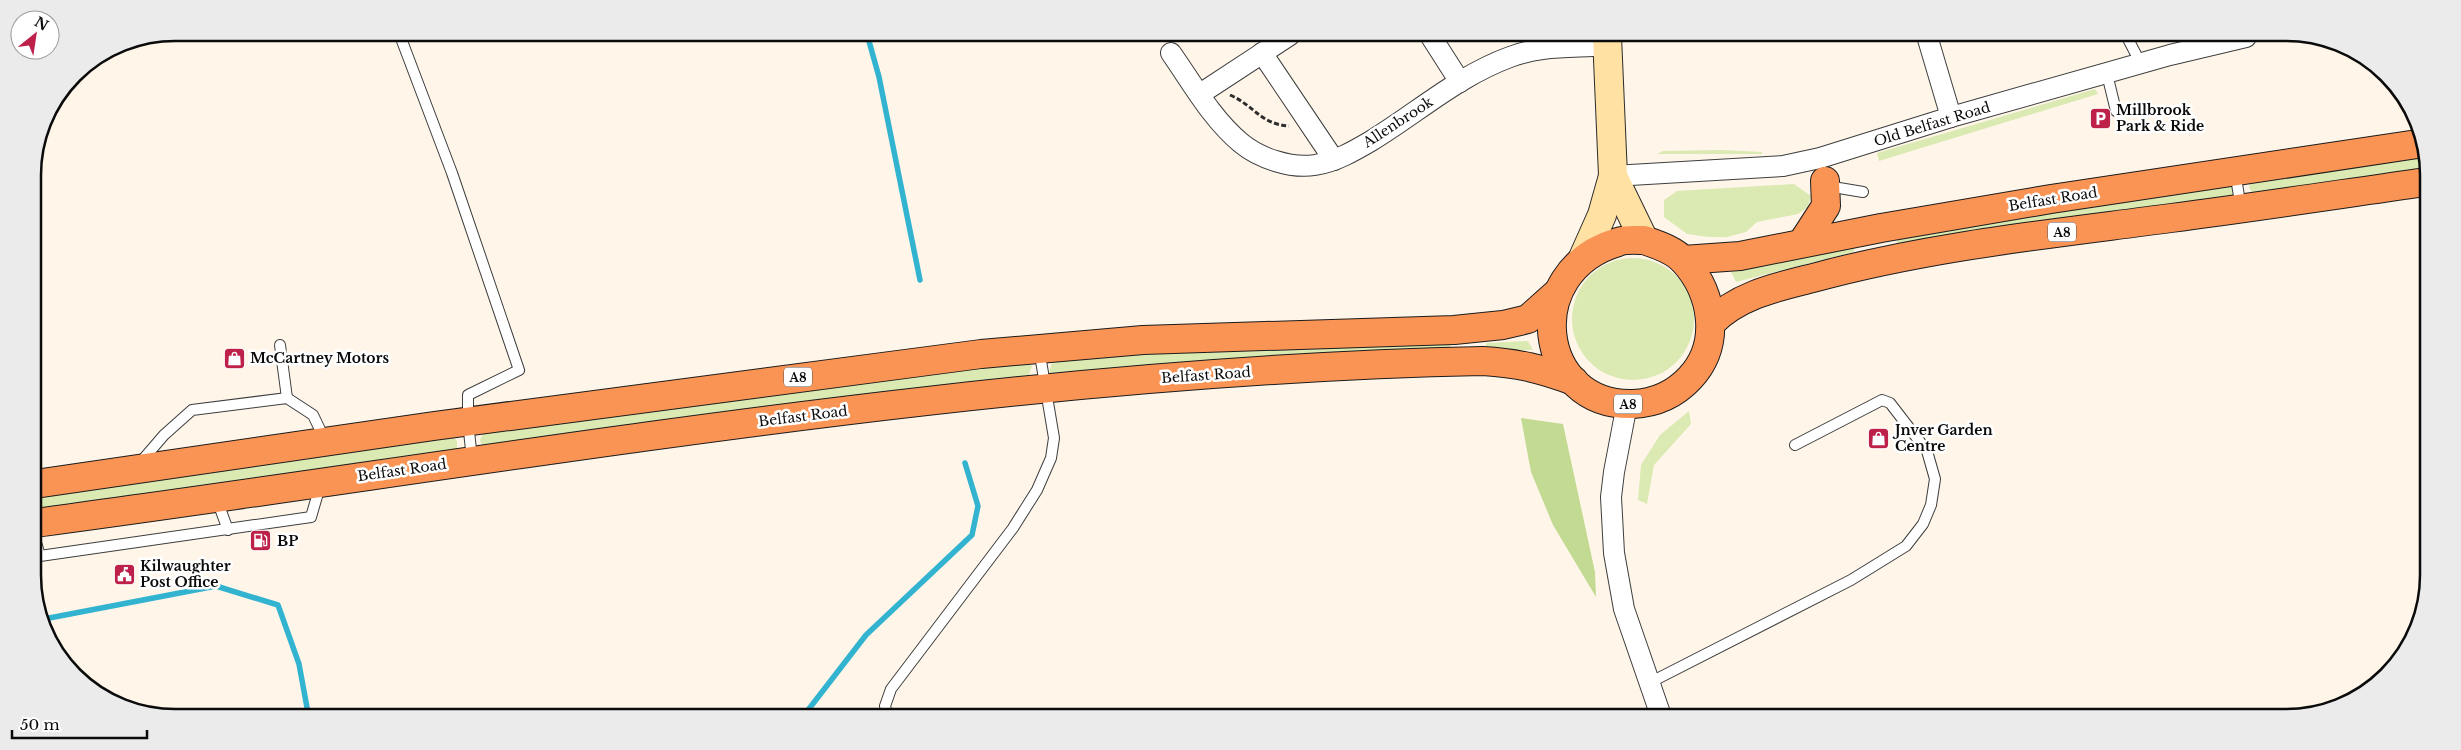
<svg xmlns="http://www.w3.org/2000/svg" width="2461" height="750" viewBox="0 0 2461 750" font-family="'Libre Baskerville',serif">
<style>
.green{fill:#dbe9b2}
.forest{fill:#c2da91}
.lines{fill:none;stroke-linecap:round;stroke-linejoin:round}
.stream{stroke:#32b3d0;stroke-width:5.5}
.service-casing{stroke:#3e3e3e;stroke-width:12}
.minor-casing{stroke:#3e3e3e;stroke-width:22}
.secondary-casing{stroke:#2d2d2d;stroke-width:30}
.trunk-casing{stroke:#1c1c1c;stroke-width:30}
.path{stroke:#2d2d2d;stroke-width:3;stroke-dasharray:5 2.5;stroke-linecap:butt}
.service{stroke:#fff;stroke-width:10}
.minor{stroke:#fff;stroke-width:20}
.secondary{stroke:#ffe1a4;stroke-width:28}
.trunk{stroke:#fa9455;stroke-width:28}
.labels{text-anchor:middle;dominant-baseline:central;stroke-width:5;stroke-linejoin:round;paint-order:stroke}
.shield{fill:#fff;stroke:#545454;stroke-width:1}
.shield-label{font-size:12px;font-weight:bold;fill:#0b0b0b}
.poi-label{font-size:14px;font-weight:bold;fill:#0b0b0b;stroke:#fff;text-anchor:start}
.street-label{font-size:14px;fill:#0b0b0b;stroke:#fff}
.rim{fill:none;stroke:#0b0b0b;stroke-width:2.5}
</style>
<rect width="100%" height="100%" fill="#fff6e9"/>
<g class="green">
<polygon points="2095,89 2098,94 1879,161 1877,153"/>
<polygon points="1720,150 1762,152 1762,154 1657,154 1663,151"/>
<polygon points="2426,155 2426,170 2254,194 2249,188 2250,183 2256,179"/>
<polygon points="1794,184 1811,196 1808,207 1798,214 1757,222 1746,232 1727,237 1708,237 1687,234 1664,217 1664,200 1677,191"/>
<polygon points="2232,186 2233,198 1898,245 1896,237 1993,220"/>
<polygon points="1854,244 1854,252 1736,282 1731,272"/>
<circle cx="1633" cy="319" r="61"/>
<polygon points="1528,341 1533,350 1486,351 1486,343"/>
<polygon points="1450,344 1451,351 1060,377 1049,372 1053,359 1282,345"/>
<polygon points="1026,361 1032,366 1028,378 482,446 480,440 485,429"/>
<polygon points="1689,411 1691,424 1654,465 1647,504 1638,500 1641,465 1660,435"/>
<polygon points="452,435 457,441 457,449 452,454 35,511 35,493"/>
</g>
<polygon class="forest" points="1521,418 1563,424 1595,572 1596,597 1553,525 1531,472"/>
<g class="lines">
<g class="stream">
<polyline points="867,34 879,77 920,280"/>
<polyline points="44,619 216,586 278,605 299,664 308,713"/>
<polyline points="805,714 866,635 972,535 978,506 965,463"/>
</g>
<defs>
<g id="service">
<polyline points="399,33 452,173 519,370 468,395 468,422 472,459"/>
<polyline points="2127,37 2141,64"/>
<polyline points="2107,74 2116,111"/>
<polyline points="2235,171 2241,209"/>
<polyline points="1828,183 1839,188 1863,192"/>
<polyline points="280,345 287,398"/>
<polyline points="139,464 164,435 192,410 287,398 313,415 325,440"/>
<polyline points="217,500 228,530"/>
<polyline points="35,539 40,556 311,517 320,486"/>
<polyline points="1649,683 1851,580 1906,546 1923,524 1931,505 1935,479 1927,451 1890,403 1882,400 1795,445"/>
<polyline points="887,714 885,706 891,689 1013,528 1037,490 1051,458 1054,438 1039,349"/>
</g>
<g id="minor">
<polyline points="1430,35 1460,82"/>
<polyline points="1927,36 1951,117"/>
<path d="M1171,53C1192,83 1212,119 1241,143C1259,158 1291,169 1315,165C1335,162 1354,151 1371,141C1417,113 1458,76 1510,57C1541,45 1575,48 1607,45"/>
<polyline points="1262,53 1334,160"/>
<polyline points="1200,94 1290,35"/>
<polyline points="1613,176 1783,166 1820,158 1951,117 2170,55 2246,37"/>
<polyline points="1627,404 1614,472 1611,497 1614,553 1624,609 1661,716"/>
</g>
<g id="secondary">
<polyline points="1607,36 1613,176 1644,240"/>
<polyline points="1582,260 1602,215 1613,176"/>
</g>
<g id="trunk">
<path d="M1644,240C1658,245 1674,250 1684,261C1713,293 1722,344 1690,378C1675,394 1655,403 1633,404C1537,407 1519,271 1618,242C1625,239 1636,240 1644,240Z"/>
<polyline points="1802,243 1826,206 1825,181"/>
<polyline points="1683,260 1740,256 1881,228 2051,199 2424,143"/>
<path d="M1711,323C1738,295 1777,287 1813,278C1930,246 2051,234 2171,218C2256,207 2341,194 2426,182"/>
<polyline points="35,484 434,426 981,354 1143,340 1454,330 1503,325 1528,319 1556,294"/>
<path d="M35,523C516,459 996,371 1483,361C1518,363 1542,369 1574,381"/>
</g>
</defs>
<use href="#service" class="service-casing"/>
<use href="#minor" class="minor-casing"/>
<use href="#secondary" class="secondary-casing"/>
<use href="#trunk" class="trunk-casing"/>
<path class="path" d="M1230,95C1255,106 1260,124 1289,126"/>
<use href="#service" class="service"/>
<use href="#minor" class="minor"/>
<use href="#secondary" class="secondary"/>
<use href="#trunk" class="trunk"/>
</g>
<defs>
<symbol id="parking-square" viewBox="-11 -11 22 22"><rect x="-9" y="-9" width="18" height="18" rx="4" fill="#bd214a" stroke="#fff"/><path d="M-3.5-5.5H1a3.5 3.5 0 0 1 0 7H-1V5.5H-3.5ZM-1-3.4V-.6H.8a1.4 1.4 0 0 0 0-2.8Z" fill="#fff"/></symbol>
<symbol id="shop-square" viewBox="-11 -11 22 22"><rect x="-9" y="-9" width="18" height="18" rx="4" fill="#bd214a" stroke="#fff"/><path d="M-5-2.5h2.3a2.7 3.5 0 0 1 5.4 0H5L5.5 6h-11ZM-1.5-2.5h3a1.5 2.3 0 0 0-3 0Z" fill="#fff"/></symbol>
<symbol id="fuel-square" viewBox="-11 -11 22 22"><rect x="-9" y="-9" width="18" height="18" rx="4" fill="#bd214a" stroke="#fff"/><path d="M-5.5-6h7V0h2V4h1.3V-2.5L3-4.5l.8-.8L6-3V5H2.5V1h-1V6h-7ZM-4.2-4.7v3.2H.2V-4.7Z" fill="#fff"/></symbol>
<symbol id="civic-square" viewBox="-11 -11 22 22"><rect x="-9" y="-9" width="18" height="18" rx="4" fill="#bd214a" stroke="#fff"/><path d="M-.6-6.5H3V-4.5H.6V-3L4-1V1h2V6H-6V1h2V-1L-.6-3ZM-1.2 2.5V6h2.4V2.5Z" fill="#fff"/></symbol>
</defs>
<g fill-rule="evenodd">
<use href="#parking-square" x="2088" y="106" width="25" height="25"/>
<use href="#shop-square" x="222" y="346" width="25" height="25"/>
<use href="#shop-square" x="1866" y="426" width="25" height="25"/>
<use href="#fuel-square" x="248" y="528" width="25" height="25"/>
<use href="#civic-square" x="112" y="562" width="25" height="25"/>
</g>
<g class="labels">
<g class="shield">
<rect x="2048" y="222.5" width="28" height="19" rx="4"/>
<rect x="784" y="367.5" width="28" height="19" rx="4"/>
<rect x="1614" y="394.5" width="28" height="19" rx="4"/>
</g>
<g class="shield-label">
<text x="2062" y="232">A8</text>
<text x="798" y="377">A8</text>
<text x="1628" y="404">A8</text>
</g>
<g class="poi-label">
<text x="2116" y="110">Millbrook<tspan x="2116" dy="16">Park &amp; Ride</tspan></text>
<text x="250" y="358">McCartney Motors</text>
<text x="1895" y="430">Jnver Garden<tspan x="1895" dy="16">Centre</tspan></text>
<text x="277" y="541">BP</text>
<text x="140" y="566">Kilwaughter<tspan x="140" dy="16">Post Office</tspan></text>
</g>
<g class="street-label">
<text transform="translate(1398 122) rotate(-33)">Allenbrook</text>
<text transform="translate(1932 124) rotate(-17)">Old Belfast Road</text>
<text transform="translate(2053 199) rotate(-9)">Belfast Road</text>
<text transform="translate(1206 375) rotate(-4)">Belfast Road</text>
<text transform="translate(803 416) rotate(-7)">Belfast Road</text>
<text transform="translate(402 470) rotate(-8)">Belfast Road</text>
</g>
</g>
<path d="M0 0H2461V750H0ZM175 41H2286A134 134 0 0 1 2420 175V575A134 134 0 0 1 2286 709H175A134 134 0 0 1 41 575V175A134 134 0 0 1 175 41Z" fill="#ebebeb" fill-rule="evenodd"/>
<path class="rim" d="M175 41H2286A134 134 0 0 1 2420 175V575A134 134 0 0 1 2286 709H175A134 134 0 0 1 41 575V175A134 134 0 0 1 175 41Z"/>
<g transform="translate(35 35) rotate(30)"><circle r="24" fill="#ffffff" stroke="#9d9d9d"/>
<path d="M0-4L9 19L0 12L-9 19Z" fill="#bd214a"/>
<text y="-8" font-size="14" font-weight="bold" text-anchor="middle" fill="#0b0b0b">N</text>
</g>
<path d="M12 730v8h135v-8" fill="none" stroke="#0b0b0b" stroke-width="2.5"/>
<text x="20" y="730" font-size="15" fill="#0b0b0b" stroke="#ffffff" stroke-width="4" paint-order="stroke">50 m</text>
</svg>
